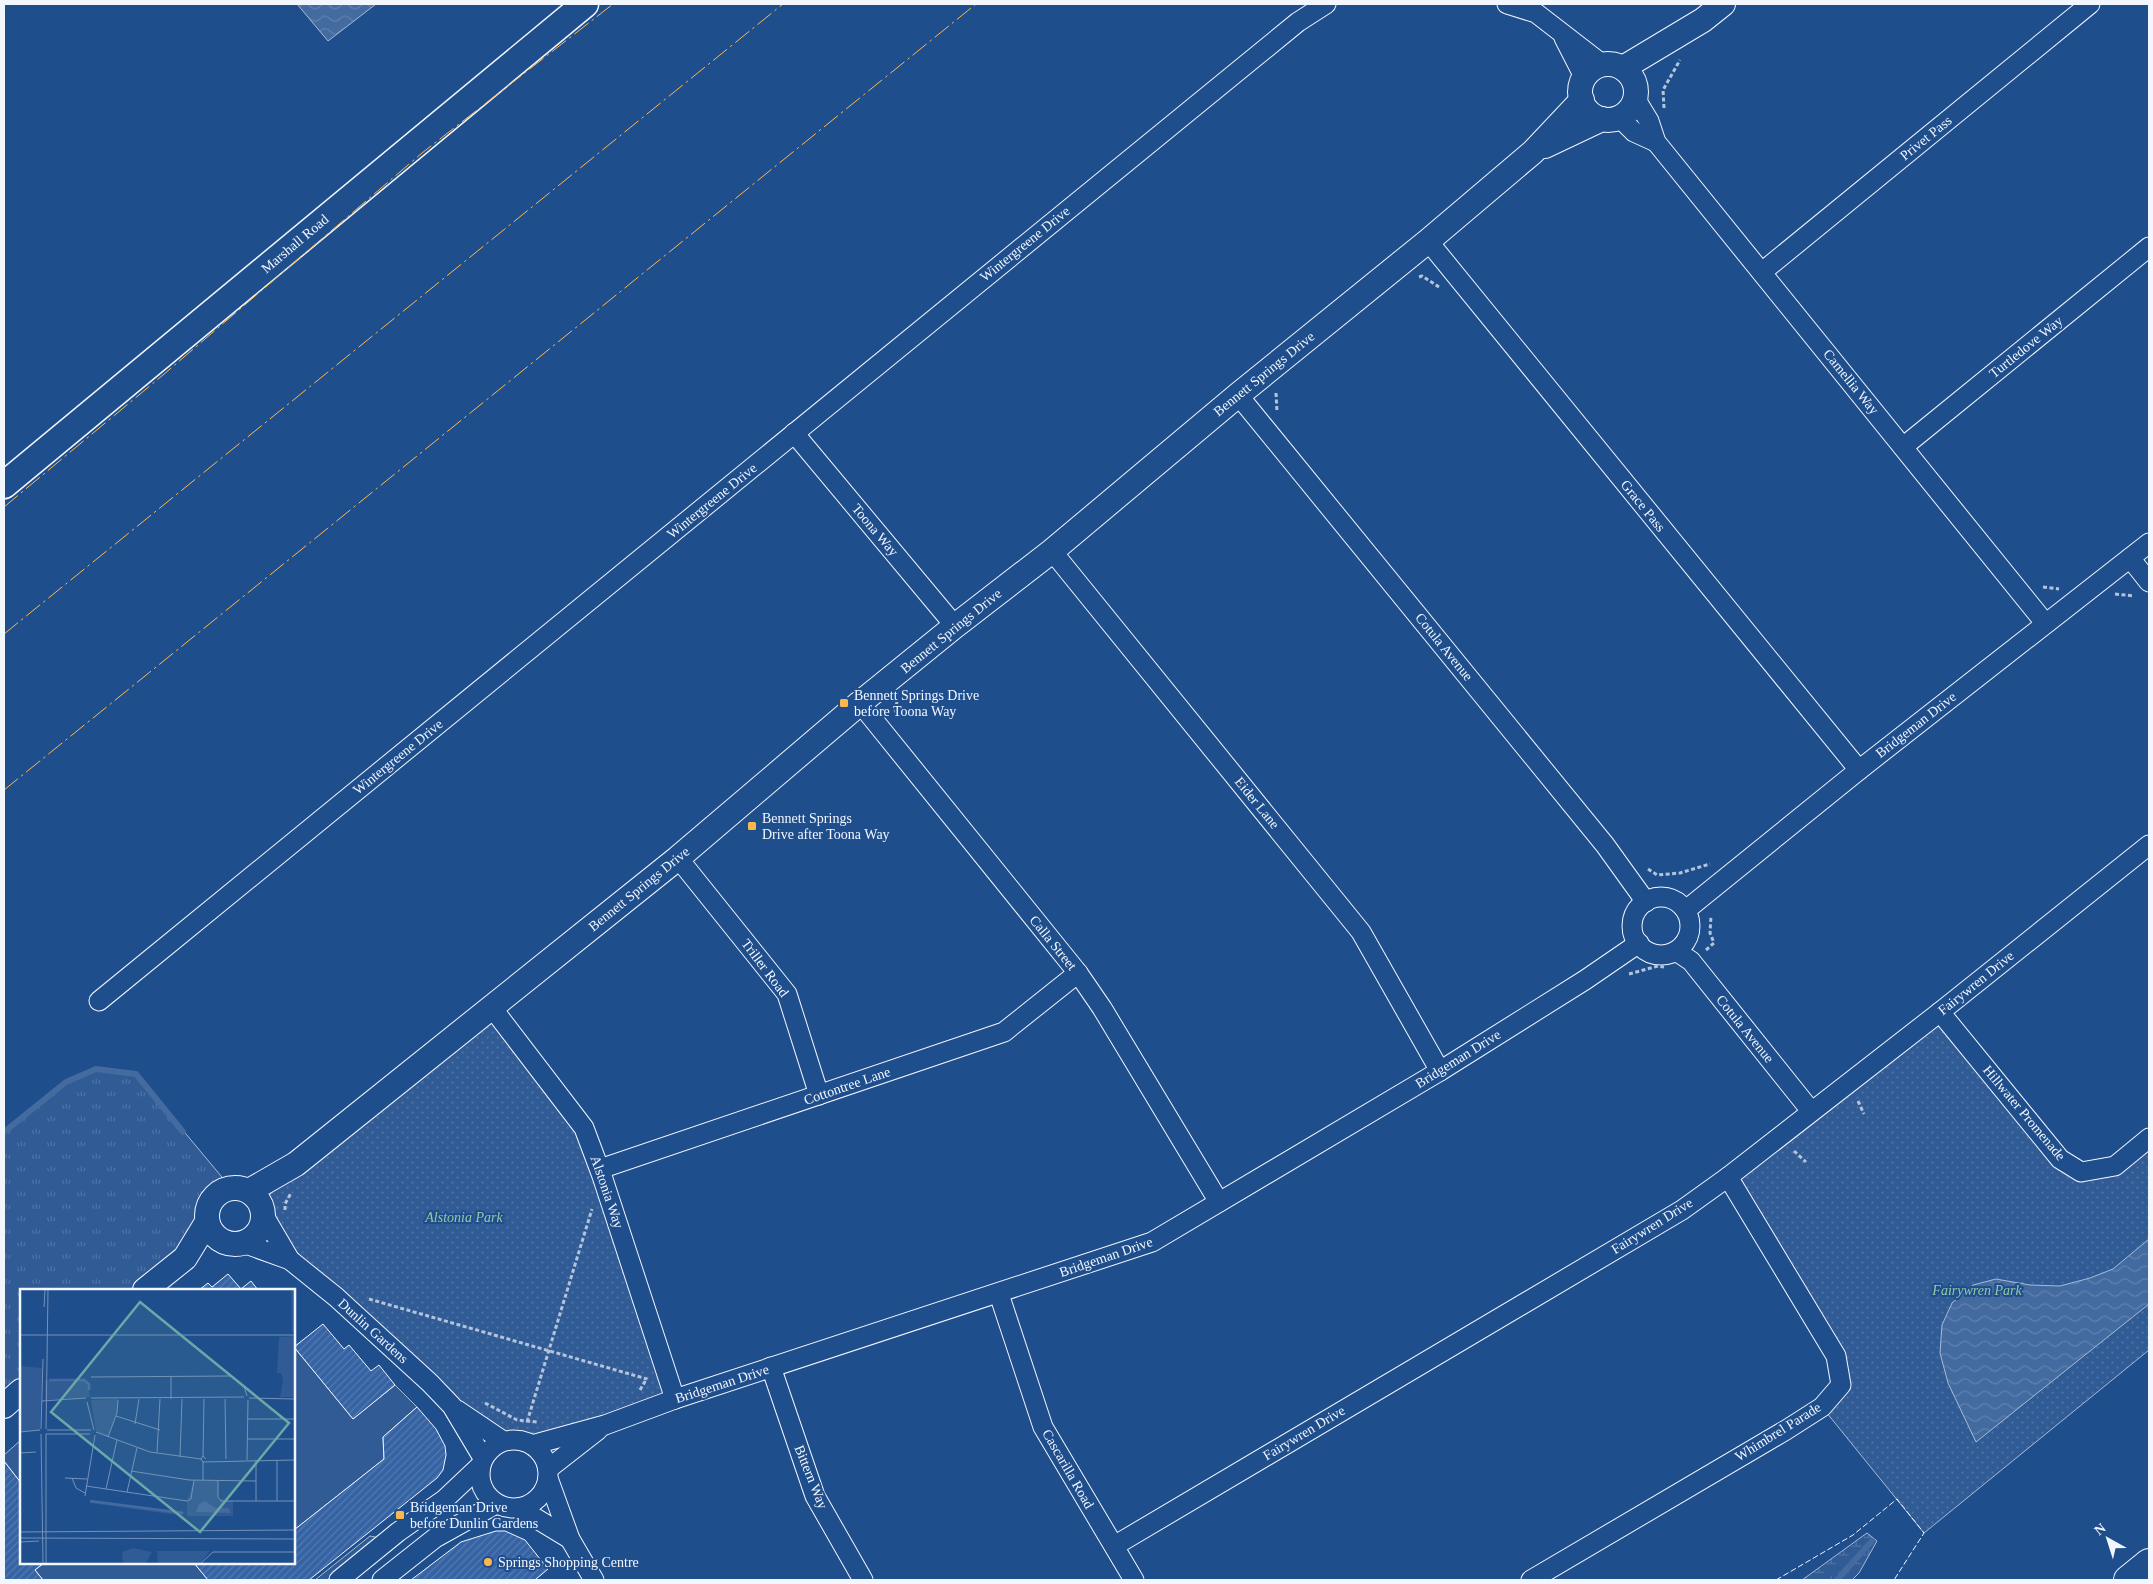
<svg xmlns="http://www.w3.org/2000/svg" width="2153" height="1584" viewBox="0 0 2153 1584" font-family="'Times New Roman',serif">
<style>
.grass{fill:url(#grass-tufts);stroke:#a8bbd7}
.wetland{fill:url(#wetland-marsh);stroke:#a8bbd7}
.park{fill:url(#park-dots);stroke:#a8bbd7}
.built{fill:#305b95;stroke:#a8bbd7}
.water{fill:url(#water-waves);stroke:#a8bbd7}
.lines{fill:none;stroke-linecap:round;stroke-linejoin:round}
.stream{stroke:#446ba0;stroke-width:6}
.building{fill:url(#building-hatch);stroke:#f2f6ff}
.minor-casing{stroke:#f2f6ff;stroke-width:21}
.tertiary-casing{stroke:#f2f6ff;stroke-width:26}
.secondary-casing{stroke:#f2f6ff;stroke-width:29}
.motorway-casing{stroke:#f2f6ff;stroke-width:30}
.path{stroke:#b3c4dc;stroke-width:3;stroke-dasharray:4 2.5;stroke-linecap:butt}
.minor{stroke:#1f4e8c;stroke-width:19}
.tertiary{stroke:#1f4e8c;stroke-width:24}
.secondary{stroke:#1f4e8c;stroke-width:26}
.motorway{stroke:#1f4e8c;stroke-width:28}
.fence{stroke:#f2f6ff;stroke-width:1;stroke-dasharray:6 2.5;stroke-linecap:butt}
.power{stroke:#ffb74d;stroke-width:1;stroke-dasharray:18 4 2.5 4;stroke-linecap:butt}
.poi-dot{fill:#ffb74d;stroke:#1f4e8c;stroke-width:2}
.labels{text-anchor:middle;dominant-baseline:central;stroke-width:4;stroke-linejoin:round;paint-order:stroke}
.street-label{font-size:14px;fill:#f2f6ff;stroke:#1f4e8c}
.poi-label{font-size:14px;fill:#f2f6ff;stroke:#1f4e8c;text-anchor:start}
.park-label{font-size:14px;font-style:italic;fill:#97c8a6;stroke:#1f4e8c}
.inset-river{fill:none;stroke:#446ba0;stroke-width:2.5}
.inset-road{fill:none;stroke:#7391ba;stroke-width:1}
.view{fill:#6aa9a8;fill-opacity:0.15;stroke:#6aa9a8;stroke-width:2.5}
.inset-edge{fill:none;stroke:#f2f6ff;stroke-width:2.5}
</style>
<defs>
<pattern id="grass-tufts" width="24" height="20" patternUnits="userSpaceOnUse" patternTransform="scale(1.25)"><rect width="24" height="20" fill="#305b95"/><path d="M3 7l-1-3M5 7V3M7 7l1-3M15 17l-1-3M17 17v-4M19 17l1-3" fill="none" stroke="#4e73a5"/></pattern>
<pattern id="wetland-marsh" width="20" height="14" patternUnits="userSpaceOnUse" patternTransform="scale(1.25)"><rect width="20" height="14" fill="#305b95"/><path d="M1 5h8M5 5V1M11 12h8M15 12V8" fill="none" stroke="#4e73a5"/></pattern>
<pattern id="park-dots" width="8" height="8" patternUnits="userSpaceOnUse" patternTransform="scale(1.25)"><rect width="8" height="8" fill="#305b95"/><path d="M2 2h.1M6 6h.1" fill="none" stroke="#4e73a5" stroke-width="1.8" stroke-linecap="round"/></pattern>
<pattern id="water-waves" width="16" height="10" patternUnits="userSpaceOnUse" patternTransform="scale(1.25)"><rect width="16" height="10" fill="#446ba0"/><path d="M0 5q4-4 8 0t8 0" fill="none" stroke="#5f81ae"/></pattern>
<pattern id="building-hatch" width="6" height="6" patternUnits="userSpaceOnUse" patternTransform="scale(1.25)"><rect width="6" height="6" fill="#3563a3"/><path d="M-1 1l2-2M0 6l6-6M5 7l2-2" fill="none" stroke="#537ab1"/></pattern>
</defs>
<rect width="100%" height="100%" fill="#1f4e8c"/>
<path class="grass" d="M96,1069L136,1074L231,1188C217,1192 210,1199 207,1213L145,1290H21V1391L4,1406V1132L66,1082Z"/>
<polygon class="wetland" points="1867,1533 1877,1541 1859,1573 1852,1580 1802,1580"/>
<g class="park">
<polygon points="493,1009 584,1128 675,1399 532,1445 522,1441 503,1441 290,1260 263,1214 261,1205 296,1164"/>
<polygon points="1940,1012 2080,1172 2115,1166 2149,1138 2149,1350 1924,1533 1822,1407 1841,1385 1728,1177"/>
</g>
<g class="built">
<polygon points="294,1347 353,1419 395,1385 417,1407 383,1437 384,1459 294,1530"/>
<polygon points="21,1440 21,1483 4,1461 4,1455"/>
<polygon points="370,1536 380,1538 327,1580 315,1580"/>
<polygon points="44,1563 194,1563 208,1580 43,1580 35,1570"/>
</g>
<g class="water">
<polygon points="297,4 376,4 328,41"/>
<polygon points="2149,1239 2149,1304 1976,1442 1948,1383 1940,1353 1942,1325 1952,1303 1973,1285 1996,1279 2030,1285 2060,1286 2090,1278 2113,1269"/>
</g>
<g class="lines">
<g class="stream">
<polyline points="4,1132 66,1082 96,1069 136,1074 183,1132"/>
<polyline points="1837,1580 1872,1541"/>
</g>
</g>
<g class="building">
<polygon points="228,1274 241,1289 251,1281 258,1290 199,1290 208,1283 212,1287"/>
<polygon points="323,1324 344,1349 349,1345 371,1371 379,1365 395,1385 353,1419 294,1347"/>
<polygon points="417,1407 436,1429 445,1446 446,1455 443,1470 437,1478 309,1580 208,1580 194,1563 294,1563 294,1530 384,1459 383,1437"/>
<polygon points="4,1461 21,1483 21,1563 44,1563 35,1570 43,1580 4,1580"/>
<polygon points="496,1531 505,1531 525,1540 548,1569 535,1580 411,1580 461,1542"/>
</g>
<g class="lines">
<defs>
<g id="minor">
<polyline points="1507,4 1536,13 1602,64"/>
<polyline points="1564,38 1584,77"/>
<polyline points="1635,98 1649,121 1656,142 2045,623"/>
<polyline points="1619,117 1634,132 1656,142"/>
<polyline points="1428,241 1859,770"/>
<polyline points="1762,272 2090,4"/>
<polyline points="1238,395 1605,845 1646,902"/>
<polyline points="794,433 955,626"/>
<polyline points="1903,447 2149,247"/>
<polyline points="1052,551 1361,932 1440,1071"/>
<polyline points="2130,558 2149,582"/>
<polyline points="860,703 1078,973 1102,1008 1219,1202"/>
<polyline points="678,858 787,994 819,1095"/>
<circle cx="1661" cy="926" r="29"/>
<polyline points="1686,910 1859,770 2149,543"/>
<polyline points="1676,951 1691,961 1811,1111"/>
<polyline points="99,1001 1298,22 1326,4"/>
<polyline points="493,1009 584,1128 602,1176 675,1399"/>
<polyline points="1940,1012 2060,1159 2081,1172 2115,1166 2149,1138"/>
<polyline points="600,1169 1004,1032 1078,973"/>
<polyline points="263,1214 290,1260"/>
<polyline points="243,1243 290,1260 336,1297 430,1383 452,1406 483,1458"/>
<polyline points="999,1294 1043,1427 1134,1580"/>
<polyline points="771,1367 815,1496 863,1580"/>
<polyline points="457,1410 503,1441"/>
<circle cx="514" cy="1474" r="34"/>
<polyline points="532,1445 605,1425 675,1399 1152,1242 1440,1071 1585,980 1639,943"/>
<polyline points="548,1469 598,1430"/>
<polyline points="548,1478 570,1539 594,1580"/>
<polyline points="519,1508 570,1539"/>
<polyline points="1114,1546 1682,1210 1728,1177 1940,1012 2149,845"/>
<polyline points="339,1580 398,1532 445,1499 480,1466"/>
<polyline points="382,1580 435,1538 496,1504"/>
<polyline points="1531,1580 1786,1430 1822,1407 1841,1385 1836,1356 1728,1177"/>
</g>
<g id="tertiary">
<circle cx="1608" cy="92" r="28"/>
<polyline points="1623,68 1703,20 1723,4"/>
<polyline points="1545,146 1602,119"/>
<circle cx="235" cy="1216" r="28"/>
<polyline points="249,1191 296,1164 678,858 860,703 955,626 1052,551 1238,395 1428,241 1533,152 1582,100"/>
<polyline points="145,1290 185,1258 207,1222"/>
<polyline points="4,1406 21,1391"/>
</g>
<polyline id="secondary" points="4,485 585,4"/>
<polyline id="motorway" points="2128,1580 2149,1563"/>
</defs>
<use href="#minor" class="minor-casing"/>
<use href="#tertiary" class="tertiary-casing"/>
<use href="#secondary" class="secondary-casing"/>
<use href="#motorway" class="motorway-casing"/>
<g class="path">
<polyline points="1664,108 1663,90 1680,60"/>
<polyline points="1419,277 1422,276 1439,287"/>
<polyline points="1276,393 1277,412"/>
<polyline points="2043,587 2059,589"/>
<polyline points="2115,594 2134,596"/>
<polyline points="897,702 895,710 898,717"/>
<polyline points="1648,869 1657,875 1680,873 1710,864"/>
<polyline points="1706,950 1714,943 1710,933 1711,916"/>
<polyline points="1629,974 1658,966 1664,967"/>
<polyline points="1858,1101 1864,1114"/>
<polyline points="1794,1151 1806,1162"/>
<polyline points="285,1210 285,1204 291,1193"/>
<polyline points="369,1299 647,1379"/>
<polyline points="640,1390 647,1378"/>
<polyline points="485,1403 517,1420 537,1422"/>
<polyline points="527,1422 592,1209"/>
</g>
<use href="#minor" class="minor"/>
<use href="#tertiary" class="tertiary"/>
<use href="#secondary" class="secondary"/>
<use href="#motorway" class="motorway"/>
<polyline class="fence" points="1776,1580 1853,1535 1897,1499 1924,1533 1894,1580"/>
<g class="power">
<polyline points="4,507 163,375 422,153 613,4"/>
<polyline points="4,634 783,4"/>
<polyline points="4,790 976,4"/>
</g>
</g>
<g class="poi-dot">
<rect x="839" y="698" width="10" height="10" rx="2.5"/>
<rect x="747" y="821" width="10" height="10" rx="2.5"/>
<rect x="395" y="1510" width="10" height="10" rx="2.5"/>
<circle cx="488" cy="1562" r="5"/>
</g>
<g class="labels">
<g class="street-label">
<text transform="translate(1926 138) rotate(-39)">Privet Pass</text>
<text transform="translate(295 244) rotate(-40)">Marshall Road</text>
<text transform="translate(1025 244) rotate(-39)">Wintergreene Drive</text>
<text transform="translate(2026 347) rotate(-39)">Turtledove Way</text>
<text transform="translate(1264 374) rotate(-39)">Bennett Springs Drive</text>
<text transform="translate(1851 382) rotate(51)">Camellia Way</text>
<text transform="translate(712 501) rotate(-39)">Wintergreene Drive</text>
<text transform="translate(1643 506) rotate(51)">Grace Pass</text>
<text transform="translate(875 530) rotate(50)">Toona Way</text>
<text transform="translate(951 631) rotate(-39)">Bennett Springs Drive</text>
<text transform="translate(1444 647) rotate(51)">Cotula Avenue</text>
<text transform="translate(1916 725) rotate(-38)">Bridgeman Drive</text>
<text transform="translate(398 757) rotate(-39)">Wintergreene Drive</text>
<text transform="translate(1257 803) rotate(51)">Eider Lane</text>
<text transform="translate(639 889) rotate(-39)">Bennett Springs Drive</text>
<text transform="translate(1053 943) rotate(51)">Calla Street</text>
<text transform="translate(765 968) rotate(53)">Triller Road</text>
<text transform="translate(1976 983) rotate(-39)">Fairywren Drive</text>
<text transform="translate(1745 1029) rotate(51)">Cotula Avenue</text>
<text transform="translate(1458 1059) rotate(-32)">Bridgeman Drive</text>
<text transform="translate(847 1086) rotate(-19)">Cottontree Lane</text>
<text transform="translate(2024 1113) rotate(50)">Hillwater Promenade</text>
<text transform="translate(607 1192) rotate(71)">Alstonia Way</text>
<text transform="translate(1652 1226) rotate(-32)">Fairywren Drive</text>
<text transform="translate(1106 1257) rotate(-19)">Bridgeman Drive</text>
<text transform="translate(373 1331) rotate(42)">Dunlin Gardens</text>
<text transform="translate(722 1384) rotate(-18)">Bridgeman Drive</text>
<text transform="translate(1778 1432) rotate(-32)">Whimbrel Parade</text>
<text transform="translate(1304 1433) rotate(-31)">Fairywren Drive</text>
<text transform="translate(1068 1469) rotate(60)">Cascarilla Road</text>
<text transform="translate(811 1477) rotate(68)">Bittern Way</text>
</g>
<g class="poi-label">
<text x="854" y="695">Bennett Springs Drive<tspan x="854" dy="16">before Toona Way</tspan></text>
<text x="762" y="818">Bennett Springs<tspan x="762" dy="16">Drive after Toona Way</tspan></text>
<text x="410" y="1507">Bridgeman Drive<tspan x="410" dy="16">before Dunlin Gardens</tspan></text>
<text x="498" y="1562">Springs Shopping Centre</text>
</g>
<g class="park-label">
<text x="464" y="1217">Alstonia Park</text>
<text x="1977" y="1290">Fairywren Park</text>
</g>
</g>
<g transform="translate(20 1289)">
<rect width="275" height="275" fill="#1f4e8c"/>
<path d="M271,1H275V43H272ZM275,47V51H261V72H275V75L267,76V101H275V108H260L263,92L261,84H257L259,48ZM25,91L67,92L70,108L25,111Z" fill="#305b95"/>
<path d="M70,211L163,223L164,225L157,226L70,214ZM113,259L132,263L126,274H103L102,263Z" fill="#305b95"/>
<path d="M0,77L22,79L20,141L0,143ZM98,110L97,124L88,148L76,143L71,111ZM174,191L198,192V210L213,212V227H167V212ZM137,262H190L180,274H138Z" fill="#305b95"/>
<path d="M261,51H275V72H261ZM267,75H275V101H267Z" fill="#305b95"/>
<path d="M185,212L195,219H208L211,224L176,223L179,215Z" fill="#446ba0"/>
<path class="inset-river" d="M29,91H64L69,95V101M70,212L163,224"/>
<path class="inset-road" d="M24,18L25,1M0,46H275M151,87V110M71,88L211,87L224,97L227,107M71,109L224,108M229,109L275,110M205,110L206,170M22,112L66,109M67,113L74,141M96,127L140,141M227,130H275M115,135L119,110M21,140L23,70M26,140L28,1M27,141H71M0,143L20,141M76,143L130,163L181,170M21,145L23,274M26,145H70M26,145V274M88,148L97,124L98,111M227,150H275M0,164L16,163M137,164L140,110M183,167L184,110M160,168L162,110M186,170L183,167L181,170L183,173L275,171M227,171L228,111M257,171V212M183,173V191M111,182L169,191L236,192M45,189L67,190M52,189L56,199L65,204M198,192V208L201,212H275M66,197L167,212L171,210L174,191M86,200L97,151M107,203L117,159M65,207L75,146M236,212V171M0,243L275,241M0,249L275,250M0,253L19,252M181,274L193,263H275"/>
<path class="view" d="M120,13L269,134L180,243L31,123Z"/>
<rect width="275" height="275" class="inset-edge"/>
</g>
<rect width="2153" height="1584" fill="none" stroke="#f2f6ff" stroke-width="10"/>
<g transform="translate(2108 1539) rotate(321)" stroke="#1f4e8c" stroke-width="4" paint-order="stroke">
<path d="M0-4L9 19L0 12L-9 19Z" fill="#f2f6ff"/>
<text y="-8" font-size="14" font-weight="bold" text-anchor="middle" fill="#f2f6ff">N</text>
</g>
</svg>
